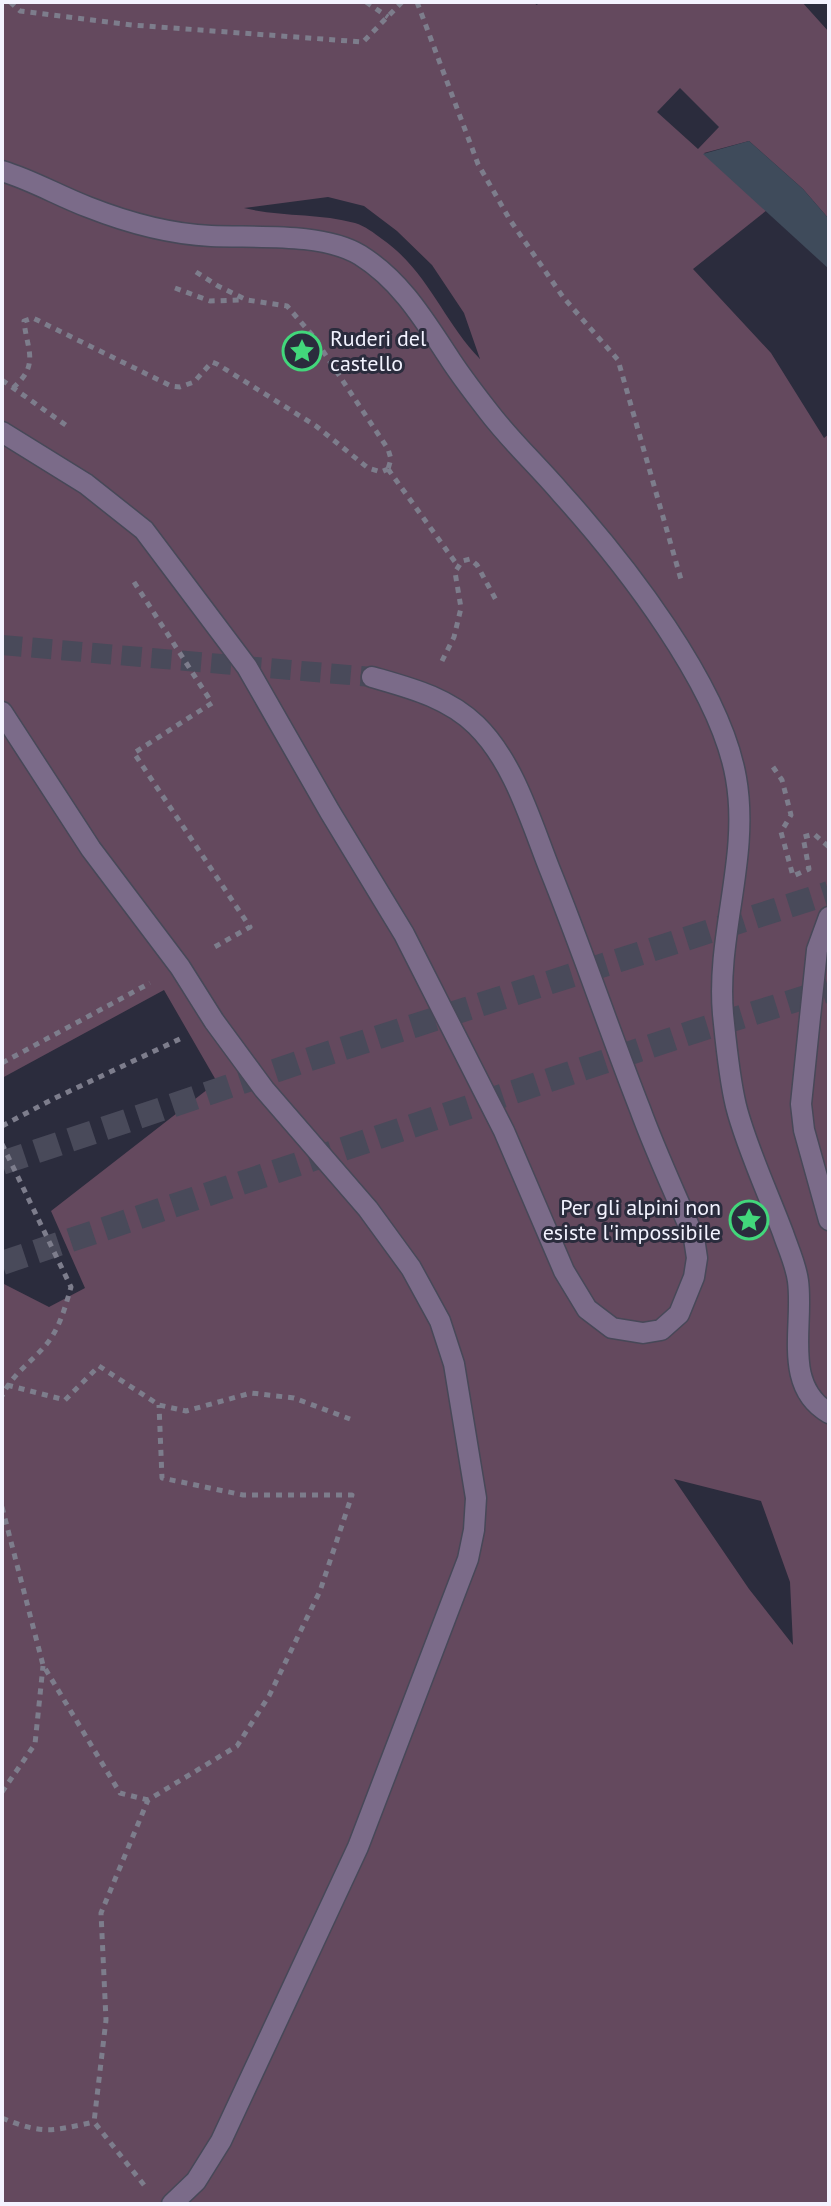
<svg xmlns="http://www.w3.org/2000/svg" width="831" height="2206" viewBox="0 0 831 2206" font-family="'PT Sans',sans-serif">
<style>
.green{fill:#64495e;fill-rule:evenodd}
.building{fill:#3f4b5b}
.lines{fill:none;stroke-linecap:round;stroke-linejoin:round}
.minor-tunnel{stroke:#494a5a;stroke-width:20;stroke-dasharray:20 10;stroke-linecap:butt}
.highway-tunnel{stroke:#494a5a;stroke-width:24;stroke-dasharray:24 12;stroke-linecap:butt}
.minor-casing{stroke:#474858;stroke-width:23}
.path{stroke:#7d7d8c;stroke-width:5;stroke-dasharray:6 6;stroke-linecap:butt}
.minor{stroke:#7b6b89;stroke-width:20}
.labels{text-anchor:middle;dominant-baseline:central;stroke-width:6;stroke-linejoin:round;paint-order:stroke}
.poi-label{font-size:22px;fill:#f3f3ff;stroke:#2b2c3d;text-anchor:start}
</style>
<rect width="100%" height="100%" fill="#2b2c3d"/>
<path class="green" d="M2,2H532L537,5L539,2H802L829,32V119L827,122L829,125V219L803,189L749,141L704,153L767,210L693,269L771,353L824,438L829,434V2204H2V1283L49,1307L85,1288L51,1211L217,1082L164,990L2,1078ZM680,88L719,127L698,149L657,112ZM328,197L364,206L397,231L432,265L464,313L480,359C443,321 428,271 382,239C374,233 365,226 355,223C319,213 280,217 244,208ZM674,1479L761,1501L790,1582L793,1645L749,1589Z"/>
<polygon class="building" points="749,141 803,189 829,219 829,269 703,154"/>
<g class="lines">
<polyline class="minor-tunnel" points="2,645 372,677"/>
<g class="highway-tunnel">
<polyline points="2,1163 307,1060 829,893"/>
<polyline points="2,1263 699,1030 829,990"/>
</g>
<defs>
<g id="minor">
<path d="M2,171C32,180 59,196 88,207C126,222 169,234 211,236C254,238 322,232 360,255C400,280 423,318 448,356C460,375 474,393 488,411C510,440 537,465 561,493C624,563 720,685 736,778C750,857 716,935 723,1014C726,1043 729,1077 736,1106C746,1146 768,1193 783,1233C788,1248 796,1265 798,1281C804,1326 782,1386 829,1413"/>
<path d="M2,432L86,484L144,530L247,667L330,812L404,934L504,1131L564,1271L587,1309L612,1328L643,1333L661,1330L679,1314L694,1277L697,1258L694,1238C676,1195 656,1153 640,1109C609,1030 582,949 550,870C531,822 514,762 476,725C447,697 410,688 372,677"/>
<polyline points="2,712 91,849 180,967 214,1021 264,1089 368,1209 411,1268 440,1321 454,1364 476,1498 474,1530 468,1559 358,1847 221,2141 196,2181 172,2204"/>
<polyline points="829,917 817,950 801,1104 804,1130 829,1220"/>
</g>
</defs>
<use href="#minor" class="minor-casing"/>
<g class="path">
<polyline points="10,2 20,11 132,25 363,42 402,2"/>
<polyline points="366,2 388,17"/>
<polyline points="417,2 478,164 510,220 563,297 618,360 682,583"/>
<polyline points="196,272 218,286 247,300 287,306 313,336 388,449 391,459 388,469"/>
<polyline points="175,288 210,301 242,300"/>
<polyline points="2,380 67,426"/>
<path d="M13,388C40,364 27,351 24,321L33,318L171,386L180,387L194,382L212,362L217,364L316,426L368,468L381,472L388,469"/>
<polyline points="388,469 458,566"/>
<polyline points="134,582 212,703 134,753 250,927 211,949"/>
<polyline points="442,661 454,637 461,608 455,572 462,561 470,559 477,565 496,600"/>
<polyline points="773,767 782,780 791,815 781,832 793,876 809,869 803,837 814,834 829,847"/>
<polyline points="2,1063 150,983"/>
<polyline points="2,1126 53,1099 184,1037"/>
<path d="M2,1144L71,1287C65,1308 59,1330 45,1346C30,1363 11,1376 2,1396"/>
<polyline points="7,1385 65,1400 99,1366 159,1405 186,1411 251,1393 294,1398 350,1419"/>
<polyline points="2,1507 43,1665 120,1793 148,1800"/>
<polyline points="2,1792 35,1744 43,1666"/>
<path d="M2,2118C44,2135 51,2131 94,2122"/>
<polyline points="144,2185 94,2122 106,2020 101,1913 148,1800 237,1746 269,1696 320,1591 352,1495 243,1495 162,1478 159,1405"/>
</g>
<use href="#minor" class="minor"/>
</g>
<defs>
<symbol id="sight-ring" viewBox="-11 -11 22 22"><circle r="9.5" fill="#2b2c3d" stroke="#42d77b" stroke-width="1.5"/><path d="M0-6L1.8-2.2L6-1.7L2.9 1.2L3.7 5.4L0 3.3L-3.7 5.4L-2.9 1.2L-6-1.7L-1.8-2.2Z" fill="#42d77b"/></symbol>
</defs>
<g fill-rule="evenodd">
<use href="#sight-ring" x="280" y="329" width="44" height="44"/>
<use href="#sight-ring" x="727" y="1198" width="44" height="44"/>
</g>
<g class="labels">
<g class="poi-label">
<text x="330" y="338">Ruderi del<tspan x="330" dy="25">castello</tspan></text>
<text x="721" y="1207" text-anchor="end">Per gli alpini non<tspan x="721" dy="25">esiste l'impossibile</tspan></text>
</g>
</g>
<rect width="831" height="2206" fill="none" stroke="#f3f3ff" stroke-width="8"/>
</svg>
